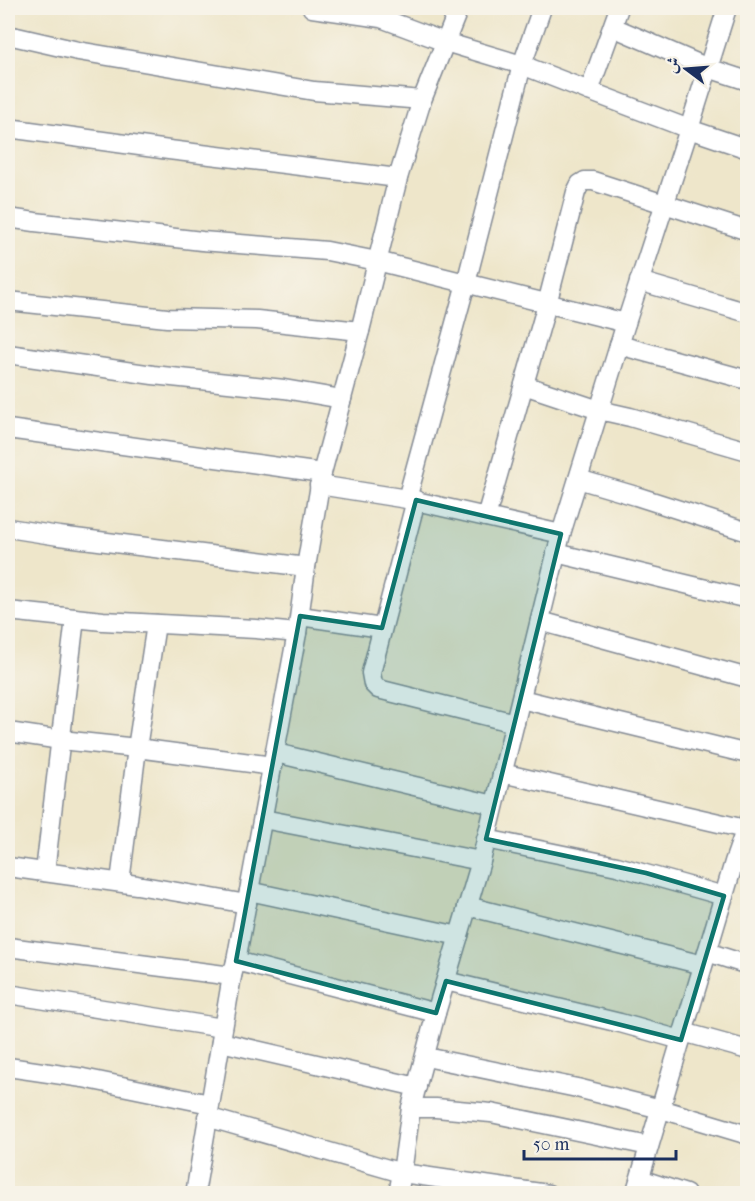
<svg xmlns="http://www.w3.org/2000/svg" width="755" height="1201" viewBox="0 0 755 1201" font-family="'IM FELL French Canon',Amiri,serif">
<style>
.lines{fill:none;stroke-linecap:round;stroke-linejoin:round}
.minor-casing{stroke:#848a94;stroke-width:21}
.minor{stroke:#fff;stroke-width:18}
.marked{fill:#0f766e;fill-opacity:0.2;stroke:#0f766e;stroke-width:4.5;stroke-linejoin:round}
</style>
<rect width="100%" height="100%" fill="#f7f3e8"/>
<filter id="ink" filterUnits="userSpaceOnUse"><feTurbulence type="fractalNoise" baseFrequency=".0167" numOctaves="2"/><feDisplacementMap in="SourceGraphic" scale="12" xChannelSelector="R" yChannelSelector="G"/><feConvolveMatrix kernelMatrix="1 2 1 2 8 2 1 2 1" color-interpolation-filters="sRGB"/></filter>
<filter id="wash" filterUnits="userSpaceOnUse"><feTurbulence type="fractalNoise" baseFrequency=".008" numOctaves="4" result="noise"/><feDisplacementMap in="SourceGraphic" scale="24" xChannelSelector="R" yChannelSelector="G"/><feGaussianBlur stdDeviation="1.35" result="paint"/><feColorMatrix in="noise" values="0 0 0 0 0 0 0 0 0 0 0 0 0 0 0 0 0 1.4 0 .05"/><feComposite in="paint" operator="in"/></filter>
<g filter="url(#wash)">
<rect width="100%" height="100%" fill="#eee6ca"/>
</g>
<g filter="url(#ink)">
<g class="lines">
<defs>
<g id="minor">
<polyline points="312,8 381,18 445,42 522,65 589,91 619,8"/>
<polyline points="613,27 708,68 748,81"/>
<polyline points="8,35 78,51 314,91 422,100"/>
<polyline points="589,91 689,129 748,149"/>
<polyline points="8,128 169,150 398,178"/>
<polyline points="8,218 35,222 202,241 327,251 377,261 626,323"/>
<polyline points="639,281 748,313"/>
<polyline points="8,301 167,318 257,320 360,331"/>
<polyline points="619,345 748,380"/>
<polyline points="8,354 153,375 284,389 342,399"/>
<polyline points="524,385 599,410 630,417 748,451"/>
<polyline points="8,429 322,473"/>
<polyline points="578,479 636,496 748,532"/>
<polyline points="319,485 407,499 561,534"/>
<polyline points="407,499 466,283 522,65 542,8"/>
<polyline points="416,500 371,673 373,684 378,689 515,723"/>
<polyline points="486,517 547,304 576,192 580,184 585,181 593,181 748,231"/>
<polyline points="8,528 59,536 306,567"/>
<polyline points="556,553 748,599"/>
<polyline points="8,611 103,621 256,629 297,633"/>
<polyline points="300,616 382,628"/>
<polyline points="540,621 748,678"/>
<polyline points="521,699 748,754"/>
<polyline points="8,732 61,740 137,748 273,766"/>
<polyline points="276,753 494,805"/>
<polyline points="502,773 745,829"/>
<polyline points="263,819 481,861"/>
<polyline points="486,839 617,866 724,896"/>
<polyline points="8,867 137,885 247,904"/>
<polyline points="45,872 75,618"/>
<polyline points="120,882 137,748 156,624"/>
<polyline points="249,891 459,936"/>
<polyline points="467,906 703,965"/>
<polyline points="8,947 232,976"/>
<polyline points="707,952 748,965"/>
<polyline points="236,961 436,1013"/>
<polyline points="446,981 620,1023 681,1040"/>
<polyline points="8,994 223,1028"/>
<polyline points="683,1032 748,1050"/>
<polyline points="221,1042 417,1087"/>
<polyline points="426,1057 577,1088 661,1109 748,1135"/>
<polyline points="8,1067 83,1078 210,1104"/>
<polyline points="411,1108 436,1108 491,1113 649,1146"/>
<polyline points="207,1117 402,1173 411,1108 436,1013 481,861 561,534 626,323 689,129 727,8"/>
<polyline points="640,1179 686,1194"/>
<polyline points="195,1194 232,976 236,961 297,633 306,567 322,473 360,331 398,178 422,100 459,8"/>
<polyline points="398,1194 402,1173 548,1194"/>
<polyline points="635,1194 734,862 748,822"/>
</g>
</defs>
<use href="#minor" class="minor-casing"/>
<use href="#minor" class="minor"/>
</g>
</g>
<path class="marked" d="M416,500L561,534L486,839L646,873L724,896L681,1040L446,981L436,1013L236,961L300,616L382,628Z"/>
<rect width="755" height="1201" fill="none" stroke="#f7f3e8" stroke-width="30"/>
<g transform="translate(686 69) rotate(286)" stroke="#f7f3e8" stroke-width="4.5" paint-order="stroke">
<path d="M0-4.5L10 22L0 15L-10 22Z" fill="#1b2f5e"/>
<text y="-9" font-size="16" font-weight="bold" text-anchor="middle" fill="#1b2f5e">ش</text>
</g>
<path d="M524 1150v9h152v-9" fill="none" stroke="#1b2f5e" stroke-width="3"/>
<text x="533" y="1150" font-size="18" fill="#1b2f5e" stroke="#f7f3e8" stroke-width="4.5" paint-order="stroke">50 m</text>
</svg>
